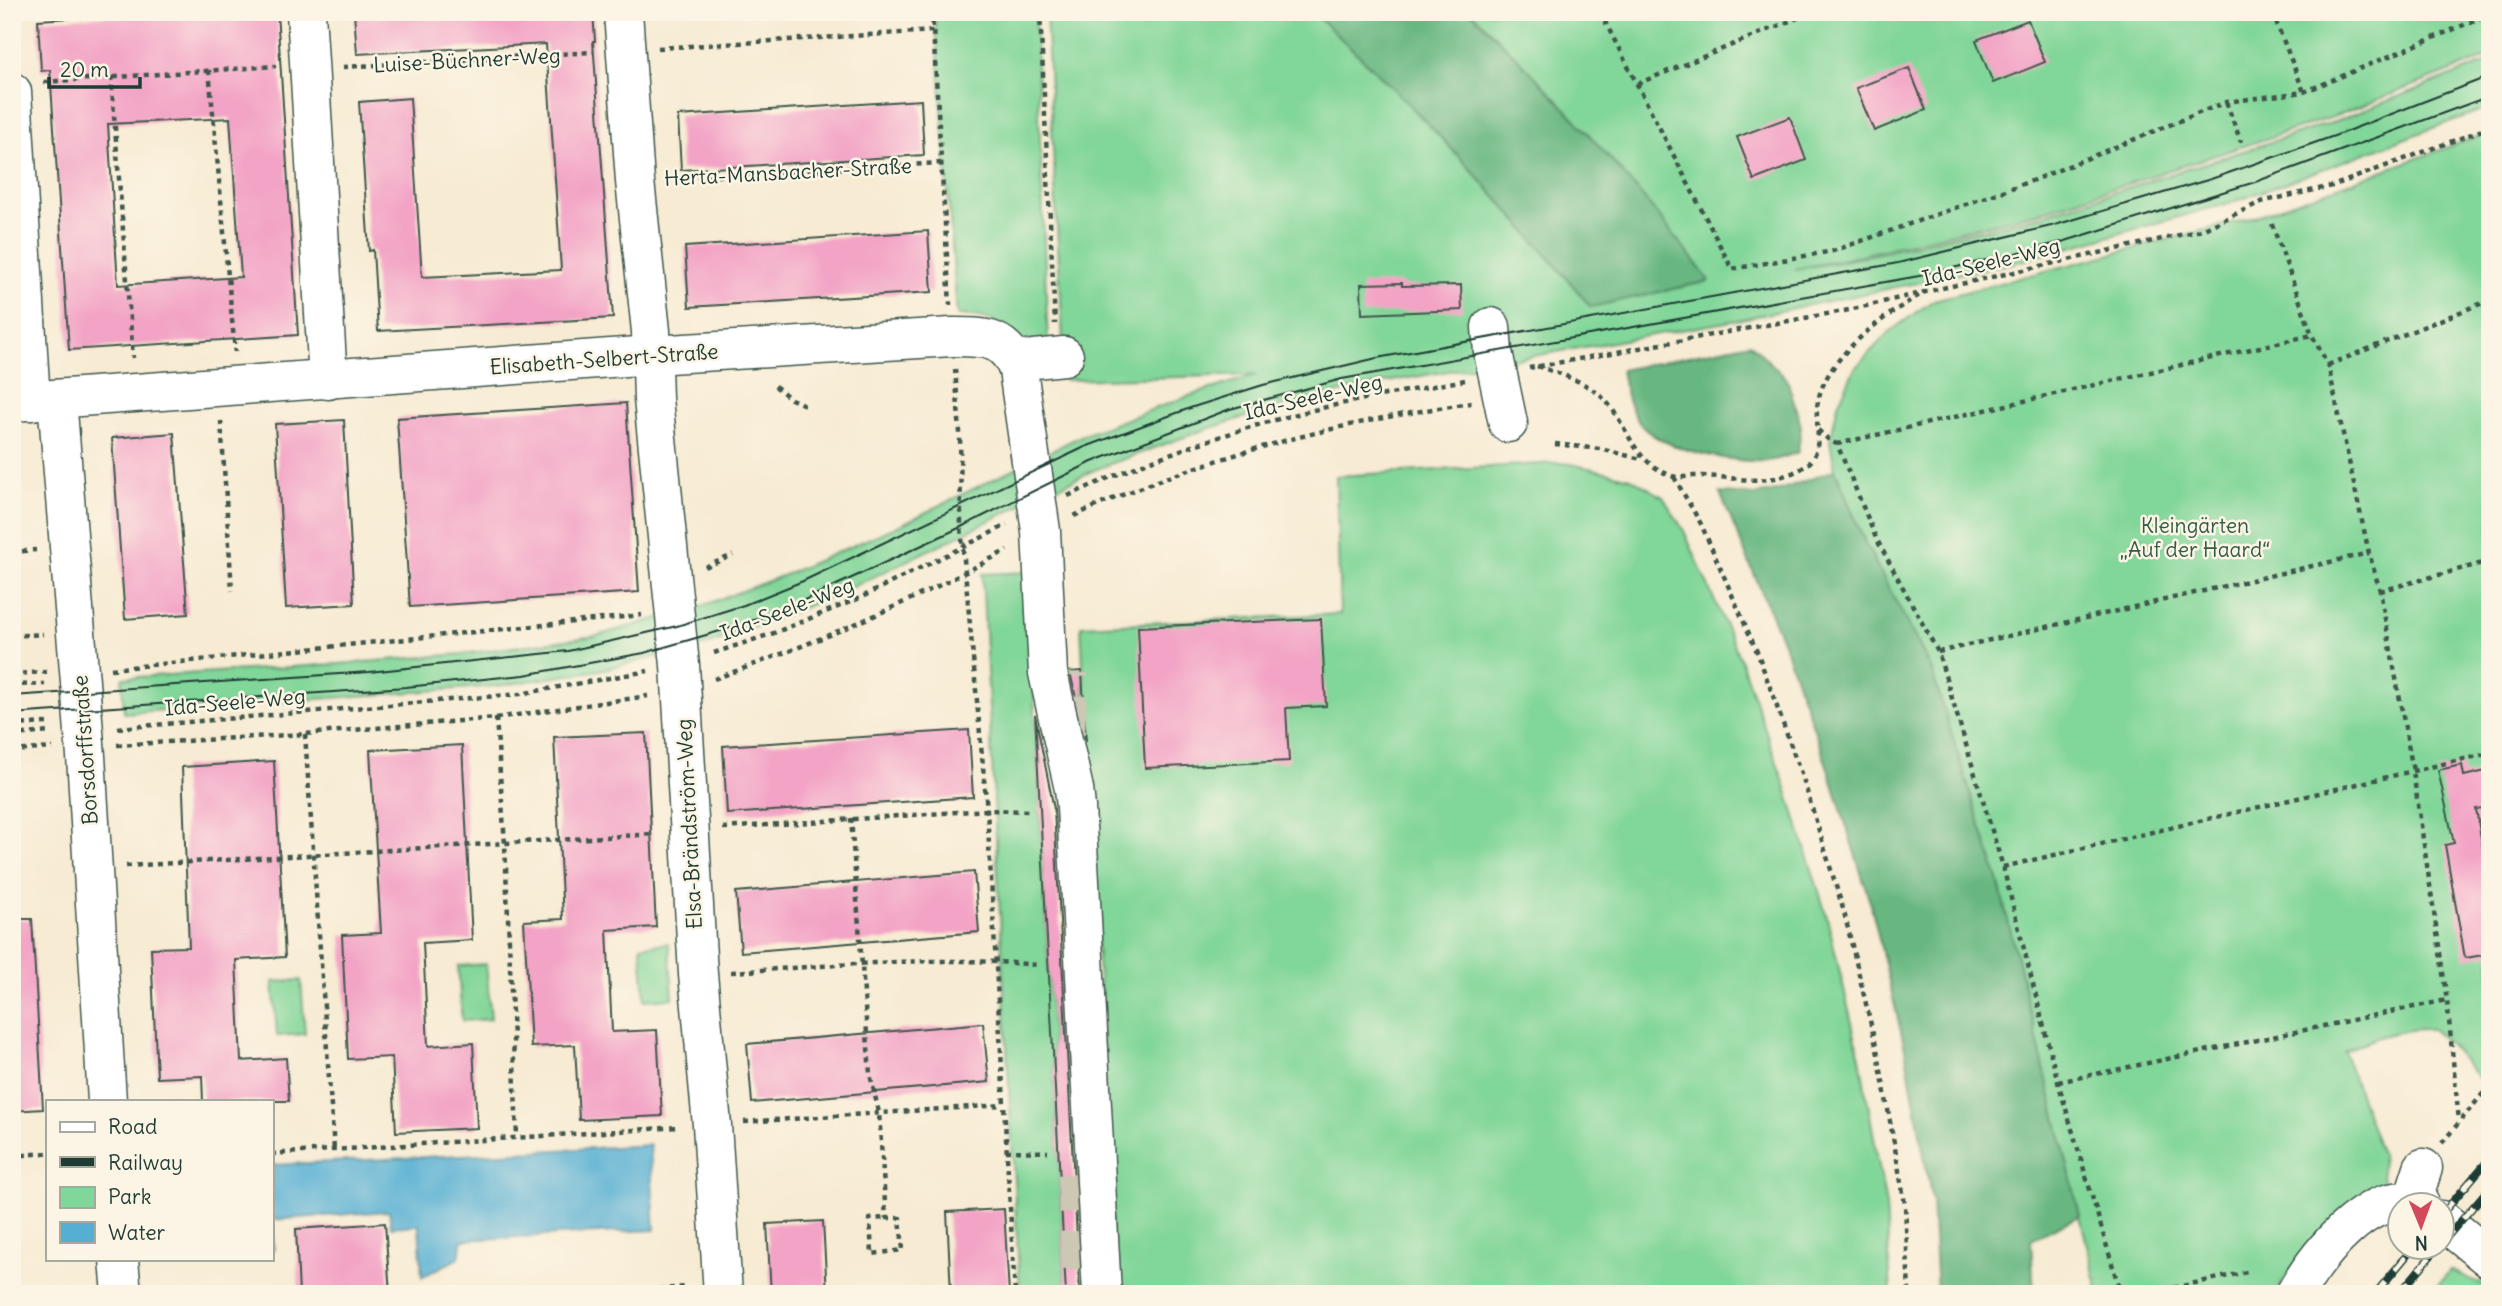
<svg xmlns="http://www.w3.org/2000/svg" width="2502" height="1306" viewBox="0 0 2502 1306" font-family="Delius,sans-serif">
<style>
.green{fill:#81d699;stroke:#508a66;stroke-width:2}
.forest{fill:#68b781;stroke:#447a5a;stroke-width:2}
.water{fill:#55afd3;stroke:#3a7684;stroke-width:2}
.building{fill:#f3a4c6;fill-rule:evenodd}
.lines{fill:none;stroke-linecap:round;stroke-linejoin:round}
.minor-tunnel{stroke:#ccc8b3;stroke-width:38;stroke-dasharray:38 19;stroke-linecap:butt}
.minor-casing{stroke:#3f574c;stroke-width:41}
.path{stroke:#3f574c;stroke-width:4.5;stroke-dasharray:5 5;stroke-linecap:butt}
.minor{stroke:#fff;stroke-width:38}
.tram{stroke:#1f3d34;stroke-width:2}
.rail-casing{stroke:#1f3d34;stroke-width:8}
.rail{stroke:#fcf5e5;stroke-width:5;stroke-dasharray:16;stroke-linecap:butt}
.labels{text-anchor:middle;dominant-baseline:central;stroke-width:5;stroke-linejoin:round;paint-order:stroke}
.street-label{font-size:21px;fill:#1f3d34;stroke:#fcf5e5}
.park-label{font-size:21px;fill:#335c48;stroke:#fcf5e5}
</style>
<rect width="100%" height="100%" fill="#fcf5e5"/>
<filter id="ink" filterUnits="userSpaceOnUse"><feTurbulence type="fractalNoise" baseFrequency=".0143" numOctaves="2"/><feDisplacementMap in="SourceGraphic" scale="14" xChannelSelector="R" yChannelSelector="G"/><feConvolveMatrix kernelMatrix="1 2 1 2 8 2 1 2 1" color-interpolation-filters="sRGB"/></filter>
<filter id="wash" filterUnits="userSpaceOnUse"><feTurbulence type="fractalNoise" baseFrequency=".00686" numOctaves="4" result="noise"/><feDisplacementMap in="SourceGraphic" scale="28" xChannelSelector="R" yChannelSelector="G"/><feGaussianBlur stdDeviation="1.57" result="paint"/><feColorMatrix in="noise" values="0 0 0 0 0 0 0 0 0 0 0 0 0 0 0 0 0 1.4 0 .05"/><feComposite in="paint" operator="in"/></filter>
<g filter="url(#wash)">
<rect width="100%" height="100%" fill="#f7ebd3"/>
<g class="green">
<path d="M935,12H1035L1048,345L1026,346C1001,322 992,316 957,315Z"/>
<path d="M1046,12H1312C1413,102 1504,204 1591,307L1709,281C1638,185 1556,96 1471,12H2490V56L2333,117L2037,213L1840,260L1795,269L1840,262L2036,217L2334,122L2490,61V107L2236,201L2017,262L1732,321L1381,383L1271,409L1201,431L1094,470L836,595L707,645L600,670L497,686L124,713L122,678L339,664L462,654L596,636L702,606L787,574L898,526L1081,436L1189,396L1256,375L1065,380Z"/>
<path d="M2490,132V1075L2483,1083L2450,1045L2432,1029C2401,1028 2372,1037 2344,1052L2381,1154L2383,1187L2290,1271L2275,1294H2099L1998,880L1930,666L1866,545L1835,470L1830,441L1838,404L1855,368L1889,332L1934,300L2251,218Z"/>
<polygon points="1558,463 1572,464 1631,478 1663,497 1684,531 1741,661 1786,788 1827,917 1860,1058 1886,1206 1891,1294 1115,1294 1081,626 1340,614 1336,476"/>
<polygon points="1029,572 1032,659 1066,1294 1020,1294 982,574"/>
<polygon points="669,943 673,998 645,1000 641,946"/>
<polygon points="486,964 491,1019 462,1021 458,966"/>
<polygon points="301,980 305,1034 277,1036 273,982"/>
<polygon points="2450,1270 2490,1288 2490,1294 2431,1294"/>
</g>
<g class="forest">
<path d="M1312,12H1471C1557,96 1638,185 1709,281L1591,307C1504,203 1413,102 1312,12Z"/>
<path d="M1750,343L1787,379L1801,426L1798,452C1790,455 1781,459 1773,460C1741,466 1662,450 1641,425C1628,409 1625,389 1621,370Z"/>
<polygon points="1835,470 1866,545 1930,666 1998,880 2080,1216 2031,1239 2034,1294 1937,1294 1932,1201 1905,1049 1871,905 1830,774 1784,645 1720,493 1755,495 1777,491"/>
</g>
<polygon class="water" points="650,1145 655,1230 462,1240 459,1258 422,1277 419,1225 391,1227 389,1211 272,1220 274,1250 271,1250 271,1165"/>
<g id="blocks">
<g class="building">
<path d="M174,12H277L298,335L69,350L50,70L41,71L38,20ZM230,118L241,277L118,285L108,124Z"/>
<polygon points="354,12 593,12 595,41 593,41 613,318 378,331 373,250 369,251 359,102 410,98 422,277 561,270 546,44 357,54"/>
<polygon points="2028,20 2045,62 1993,83 1976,40"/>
<polygon points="1909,68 1926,110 1874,131 1856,88"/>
<polygon points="921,100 924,155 681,170 678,116"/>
<polygon points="1790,117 1806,160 1754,180 1737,137"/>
<polygon points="928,231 932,292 689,307 685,247"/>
<polygon points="1402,283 1402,286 1461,285 1462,310 1362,314 1361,284"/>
<polygon points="626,403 639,592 410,607 397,418"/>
<polygon points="344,420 354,604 286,608 275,424"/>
<polygon points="174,433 188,614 125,619 112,438"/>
<polygon points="1321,619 1326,706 1286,708 1289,761 1145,768 1138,627"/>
<polygon points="1082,671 1086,742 1070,672"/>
<polygon points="1035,715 1054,809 1080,1294 1066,1294"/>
<polygon points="969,730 973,797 727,814 723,746"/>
<polygon points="646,733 656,927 607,930 612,1032 657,1030 662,1116 579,1120 575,1045 531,1047 524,921 563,919 554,737"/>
<polygon points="462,745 472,940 423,943 428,1046 473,1043 477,1128 396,1132 392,1057 348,1059 342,935 381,933 370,750"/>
<polygon points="274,761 285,957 236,960 241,1061 286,1058 289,1101 203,1101 202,1076 157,1078 151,948 189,947 182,767"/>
<polygon points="2462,765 2464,776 2490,770 2490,807 2476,809 2485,861 2490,861 2490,954 2465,958 2445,845 2454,843 2438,770"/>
<polygon points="974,872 979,932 741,952 736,892"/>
<polygon points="12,919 32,919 43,1109 12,1111"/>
<polygon points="983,1023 989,1082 752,1103 747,1044"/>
<polygon points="1004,1209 1009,1294 951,1294 947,1212"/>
<polygon points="823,1221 827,1294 771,1294 767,1224"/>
<polygon points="385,1223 390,1294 299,1294 296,1229"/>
</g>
</g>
</g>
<g filter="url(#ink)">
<use href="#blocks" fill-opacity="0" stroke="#3f574c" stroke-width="2"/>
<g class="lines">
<g class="minor-tunnel">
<polyline points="1066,733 1069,672"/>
<polyline points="1077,1174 1082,1294"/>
</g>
<defs>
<g id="minor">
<polyline points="306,12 328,380"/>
<polyline points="623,12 635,181 651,331 653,399 680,665 698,974 712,1125 723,1294"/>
<polyline points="12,92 31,401"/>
<polyline points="1491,327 1493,352 1508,423"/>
<polyline points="1015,361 1064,356"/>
<polyline points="57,399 86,756 107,1101"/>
<path d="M12,402L652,355L952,337C983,337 1006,336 1018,370L1041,531L1048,673L1074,789L1076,807L1102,1294"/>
<polyline points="2412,1202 2423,1168"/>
<polyline points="2442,1220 2490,1259"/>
<polyline points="119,1259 122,1294"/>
<path d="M2295,1294C2317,1256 2369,1187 2420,1204"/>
</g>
</defs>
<use href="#minor" class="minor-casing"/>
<g class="path">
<polyline points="932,12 950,305"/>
<polyline points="1040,12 1055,324"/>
<polyline points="1600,12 1732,269 1833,251 2034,180 2226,102 2304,92 2490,14"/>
<polyline points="2272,12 2304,92"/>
<polyline points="658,48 933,31"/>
<polyline points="343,67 593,52"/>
<polyline points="209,70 235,352"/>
<polyline points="111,76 133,358"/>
<polyline points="44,82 276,66"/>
<polyline points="1637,84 1812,12"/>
<polyline points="2226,102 2241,142"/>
<polyline points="667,179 941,163"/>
<polyline points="2272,224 2312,335 2328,365 2369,553 2380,591 2413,771 2447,1000 2459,1121"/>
<polyline points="2328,365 2490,300"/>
<path d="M1537,366C1563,375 1593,383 1610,406C1632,436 1634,461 1672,476C1678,478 1686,477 1693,476C1718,475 1743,482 1768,479C1780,478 1803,471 1811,461C1822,448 1816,424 1817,409C1820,359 1886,314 1925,292L2202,230L2261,202L2332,186L2490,127"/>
<polyline points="1529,368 1849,310 1925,292"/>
<polyline points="955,369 960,432 961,527 987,810 1015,1294"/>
<polyline points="775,386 791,399 807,406"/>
<polyline points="221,421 232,591"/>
<polyline points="1818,430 1830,441 1837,444 1876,538 1938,652 2003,867 2058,1082 2121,1294"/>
<polyline points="1555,444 1600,449 1641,459"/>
<polyline points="1837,444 2312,335"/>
<polyline points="1674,477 1701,524 1758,654 1804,782 1844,912 1878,1054 1905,1204 1909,1294"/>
<path d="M1068,496C1146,460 1226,432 1309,411C1360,399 1413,390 1465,380"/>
<path d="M1074,516C1200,458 1334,423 1471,403"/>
<polyline points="12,552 36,550"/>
<polyline points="705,567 733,555"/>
<polyline points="2380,591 2490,561"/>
<polyline points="12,636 43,634"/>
<polyline points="1938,652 2369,553"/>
<polyline points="714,653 774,633 860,598 1007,525"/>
<polyline points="111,669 642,615"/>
<polyline points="12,674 47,672"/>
<path d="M714,679C815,643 913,602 1007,550"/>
<polyline points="12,685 45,684"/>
<polyline points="496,718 505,844 517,1136"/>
<polyline points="12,725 48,723"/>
<polyline points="118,728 520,694 648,671"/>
<polyline points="305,734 334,1150"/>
<polyline points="12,735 50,732"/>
<polyline points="117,745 305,734 496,718 648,696"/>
<polyline points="12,751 53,748"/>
<polyline points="851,818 870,1074 879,1113 886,1218"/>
<polyline points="723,828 987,810 1030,811"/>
<polyline points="126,866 655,834"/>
<polyline points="2003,867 2490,753"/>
<path d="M731,972C832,966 936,955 1037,965"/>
<polyline points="2058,1082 2447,1000"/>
<polyline points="744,1122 1003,1105"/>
<polyline points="2442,1143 2490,1085"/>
<polyline points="1006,1151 1048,1152"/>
<polyline points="271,1154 679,1127"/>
<polyline points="12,1156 47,1153"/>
<polygon points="886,1218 900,1218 903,1250 872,1254 870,1219"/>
<polyline points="599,1294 686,1287 686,1289"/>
<polyline points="2144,1294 2247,1272"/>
</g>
<use href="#minor" class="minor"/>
<g class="tram">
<polyline points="12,696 369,672 568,651 677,626 744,605 803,581 1085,447 1193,407 1263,385 1377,358 1898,263 2055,225 2211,179 2337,135 2490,76"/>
<polyline points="12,714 406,687 524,675 644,653 727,629 783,610 961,527 1092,462 1230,409 1342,379 1919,276 2062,242 2255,182 2490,96"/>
</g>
<defs>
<g id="rail">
<polyline points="2442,1214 2490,1158"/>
<polyline points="2442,1243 2490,1187"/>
<polyline points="2375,1294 2415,1246"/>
<polyline points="2399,1294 2439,1246"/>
</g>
</defs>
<use href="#rail" class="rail-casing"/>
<use href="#rail" class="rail"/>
</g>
</g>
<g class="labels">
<g class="street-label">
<text transform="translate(467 60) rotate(-3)">Luise-Büchner-Weg</text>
<text transform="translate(788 172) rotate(-3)">Herta-Mansbacher-Straße</text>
<text transform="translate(1991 262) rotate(-14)">Ida-Seele-Weg</text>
<text transform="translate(604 359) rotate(-4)">Elisabeth-Selbert-Straße</text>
<text transform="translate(1313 397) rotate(-13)">Ida-Seele-Weg</text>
<text transform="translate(787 609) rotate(-21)">Ida-Seele-Weg</text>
<text transform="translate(235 702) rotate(-5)">Ida-Seele-Weg</text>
<text transform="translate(85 750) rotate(-94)">Borsdorffstraße</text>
<text transform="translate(689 824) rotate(-93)">Elsa-Brändström-Weg</text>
</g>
<g class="park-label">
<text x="2195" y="525">Kleingärten<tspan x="2195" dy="24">„Auf der Haard“</tspan></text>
</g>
</g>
<rect width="2502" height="1306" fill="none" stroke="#fcf5e5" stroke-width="42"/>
<rect x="46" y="1100" width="228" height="161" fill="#fcf5e5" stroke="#a4ab9e" stroke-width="2"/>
<rect x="60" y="1122" width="35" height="10" fill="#ffffff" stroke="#a4ab9e" stroke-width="2"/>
<text x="108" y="1134" font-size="21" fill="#1f3d34">Road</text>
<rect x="60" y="1157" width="35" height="10" fill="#1f3d34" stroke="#a4ab9e" stroke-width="2"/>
<text x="108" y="1170" font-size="21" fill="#1f3d34">Railway</text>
<rect x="60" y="1187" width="35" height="21" fill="#81d699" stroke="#a4ab9e" stroke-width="2"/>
<text x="108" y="1204" font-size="21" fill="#1f3d34">Park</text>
<rect x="60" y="1222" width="35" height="21" fill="#55afd3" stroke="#a4ab9e" stroke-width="2"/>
<text x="108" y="1240" font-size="21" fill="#1f3d34">Water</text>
<g transform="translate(2421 1226) rotate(179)"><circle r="33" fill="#fcf5e5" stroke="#a4ab9e" stroke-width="2"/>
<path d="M0-5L12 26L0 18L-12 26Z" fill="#d1495b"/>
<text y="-10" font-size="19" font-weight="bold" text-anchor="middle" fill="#1f3d34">N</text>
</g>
<path d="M49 77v10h91v-10" fill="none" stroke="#1f3d34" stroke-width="3.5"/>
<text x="60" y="77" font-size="21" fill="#1f3d34" stroke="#fcf5e5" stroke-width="5" paint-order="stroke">20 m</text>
</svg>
